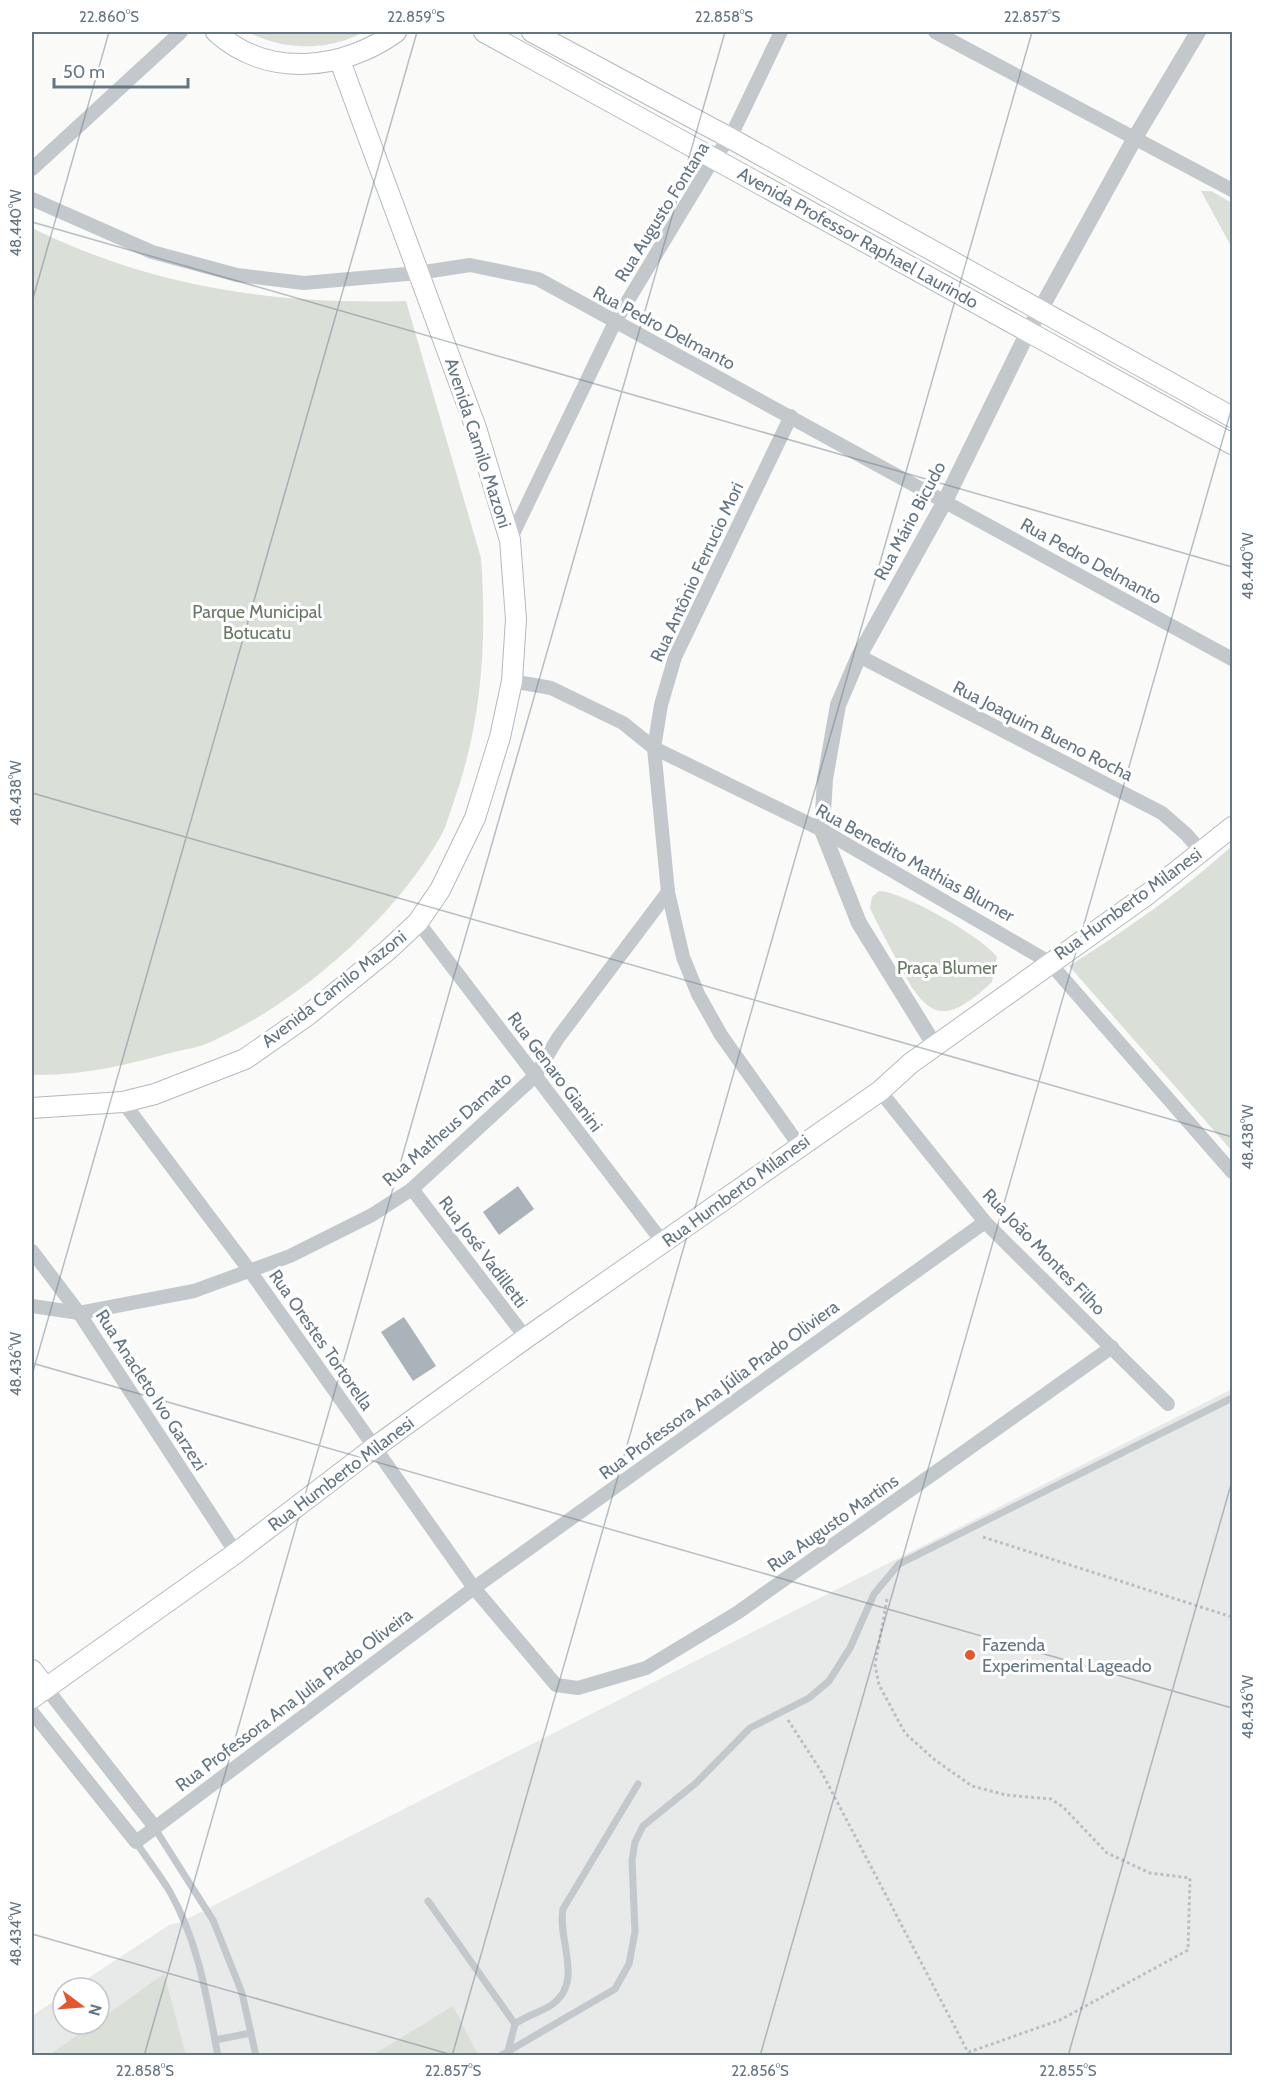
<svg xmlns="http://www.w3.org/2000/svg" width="1264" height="2087" viewBox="0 0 1264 2087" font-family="Cabin,sans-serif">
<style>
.built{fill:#e8e9e9}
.green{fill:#dadfd7}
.building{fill:#aab3b9}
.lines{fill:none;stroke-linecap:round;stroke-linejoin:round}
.secondary-casing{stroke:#b3babf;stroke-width:22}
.path{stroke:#bbbfc2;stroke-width:3;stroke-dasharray:3 3;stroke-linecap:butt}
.service{stroke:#c3c8cc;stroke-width:7}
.minor{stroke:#c3c8cc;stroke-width:14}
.tertiary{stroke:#c3c8cc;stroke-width:16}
.secondary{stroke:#fff;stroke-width:20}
.ticks{fill:none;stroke:#657683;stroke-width:1.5;stroke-opacity:0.45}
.poi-dot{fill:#e4572e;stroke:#fff;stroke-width:2}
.labels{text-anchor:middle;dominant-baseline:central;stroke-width:6;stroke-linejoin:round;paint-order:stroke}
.street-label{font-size:18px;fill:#657683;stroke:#fff}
.park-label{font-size:18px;fill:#687a64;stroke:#fff}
.poi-label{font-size:18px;fill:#657683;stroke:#fff;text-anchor:start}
.neatline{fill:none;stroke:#657683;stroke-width:2}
.ticks-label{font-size:15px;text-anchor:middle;fill:#657683}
</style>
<rect width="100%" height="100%" fill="#fafaf8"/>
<polygon class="built" points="1232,1389 1232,2055 32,2056 32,2016 63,1995 63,2024 99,2024 99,1988 73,1988 169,1925 181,1922"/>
<g class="green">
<path d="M248,32H363C329,52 282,50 248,32Z"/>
<polygon points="1201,191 1211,191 1232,203 1232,248"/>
<path d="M32,228C152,287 274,305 406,301L481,558C487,638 482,720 456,795C451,808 448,822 442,834C395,918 301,1001 213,1041C201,1047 187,1049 174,1052C127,1065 80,1076 32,1075Z"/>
<path d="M1232,846V1151L1069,966C1126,930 1182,891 1232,846Z"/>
<path d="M879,891C902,891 984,938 997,957L992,982C946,1025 928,1021 900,966C890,947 879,928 870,908L872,897Z"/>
<polygon points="164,1974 186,2055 49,2055 93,2024 99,2024 99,2020"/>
<polygon points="453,2006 478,2055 373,2055"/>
</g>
<g class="building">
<polygon points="518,1186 534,1209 499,1235 483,1212"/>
<polygon points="404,1317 436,1366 413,1381 381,1332"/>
</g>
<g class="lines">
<defs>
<g id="secondary">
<path d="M216,32C267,79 344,70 396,32"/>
<polyline points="484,32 1232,444"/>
<polyline points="532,32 730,138 1232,417"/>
<polyline points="32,1108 123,1102 155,1094 245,1059 308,1015 387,951 418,922 440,890 475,818 500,737 512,681 516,619 510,540 476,428 340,61"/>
<polyline points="32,1670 46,1688"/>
<polyline points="32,1698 236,1553 375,1447 526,1338 880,1091 911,1063 1148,894 1232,827"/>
</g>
</defs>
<use href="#secondary" class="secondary-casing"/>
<g class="path">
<polyline points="983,1537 1232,1617"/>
<polyline points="887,1599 875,1665 879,1685 905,1733 935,1760 972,1786 1006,1795 1051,1799 1063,1807 1107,1853 1150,1873 1190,1878 1188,1950 1060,2020 969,2052"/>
<polyline points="788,1720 821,1771 970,2056"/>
</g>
<g class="service">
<polyline points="154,1827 213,1920 242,1993 256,2056"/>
<path d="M136,1842C147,1859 160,1875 170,1892C199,1943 207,1999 218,2056"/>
<polyline points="428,1901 515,2024"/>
<polyline points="215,2040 251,2033"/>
<path d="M508,2051L515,2024C527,2015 542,2012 553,2004C584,1980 557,1940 563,1909L638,1784"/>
<polyline points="500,2056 615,1989 629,1964 635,1932 632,1860 635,1842 643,1826 696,1783 750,1728 809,1698 829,1681 850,1648 874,1594 899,1564 1232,1398"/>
</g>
<g class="minor">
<polyline points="935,32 1232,190"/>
<polyline points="32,169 181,32"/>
<polyline points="32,199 152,252 237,275 304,283 418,273 470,265 538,279 1232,659"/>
<polyline points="791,416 675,657 661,705 654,748 668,892 683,957 698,994 721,1035 799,1145"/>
<polyline points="510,540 615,322 714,158 730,138 781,32"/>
<polyline points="859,656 1162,813 1186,834 1201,851"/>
<polyline points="512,681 551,688 623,723 654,748 822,830 1049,962 1232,1172"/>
<polyline points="418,922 664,1244"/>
<polyline points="880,1091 985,1222 1168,1404"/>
<polyline points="123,1102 250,1271 474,1588 556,1685 578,1688 646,1668 737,1613 1112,1347"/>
<polyline points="412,1189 526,1338"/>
<polyline points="32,1251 79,1313 236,1553"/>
<polyline points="32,1306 79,1313 194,1291 290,1256 372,1215 412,1189 535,1076 558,1038 668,892"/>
<polyline points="46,1688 154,1826"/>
<polyline points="32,1712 136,1842 474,1588 985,1222"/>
</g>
<polyline class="tertiary" points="935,1046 859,923 822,830 825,779 838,705 859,656 945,501 1028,332 1136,136 1198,32"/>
<use href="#secondary" class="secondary"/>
</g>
<path class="ticks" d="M32,222L1232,567M32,302L109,32M32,793L1232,1137M32,1363L1232,1708M32,1375L417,32M32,1934L456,2056M144,2056L725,32M452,2056L1032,32M760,2056L1232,407M1068,2056L1232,1481"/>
<circle class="poi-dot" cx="970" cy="1655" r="6"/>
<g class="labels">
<g class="street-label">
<text transform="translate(662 212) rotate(-58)">Rua Augusto Fontana</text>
<text transform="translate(858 238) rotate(29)">Avenida Professor Raphael Laurindo</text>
<text transform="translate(664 328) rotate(28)">Rua Pedro Delmanto</text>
<text transform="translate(478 443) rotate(72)">Avenida Camilo Mazoni</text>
<text transform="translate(910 521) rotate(-62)">Rua Mário Bicudo</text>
<text transform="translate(1091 561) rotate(29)">Rua Pedro Delmanto</text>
<text transform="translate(697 572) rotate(-65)">Rua Antônio Ferrucio Mori</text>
<text transform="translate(1043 731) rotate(27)">Rua Joaquim Bueno Rocha</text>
<text transform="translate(915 863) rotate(29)">Rua Benedito Mathias Blumer</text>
<text transform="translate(1128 904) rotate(-36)">Rua Humberto Milanesi</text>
<text transform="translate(334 989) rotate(-38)">Avenida Camilo Mazoni</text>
<text transform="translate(555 1072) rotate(53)">Rua Genaro Gianini</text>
<text transform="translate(447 1129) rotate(-41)">Rua Matheus Damato</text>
<text transform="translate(736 1191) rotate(-36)">Rua Humberto Milanesi</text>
<text transform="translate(483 1252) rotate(53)">Rua José Vadilletti</text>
<text transform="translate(1044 1252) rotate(46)">Rua João Montes Filho</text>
<text transform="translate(321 1340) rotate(55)">Rua Orestes Tortorella</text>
<text transform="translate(151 1390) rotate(57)">Rua Anacleto Ivo Garzezi</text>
<text transform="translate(719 1390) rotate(-36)">Rua Professora Ana Júlia Prado Oliviera</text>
<text transform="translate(341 1474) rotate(-37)">Rua Humberto Milanesi</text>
<text transform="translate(833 1523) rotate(-35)">Rua Augusto Martins</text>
<text transform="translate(294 1700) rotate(-37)">Rua Professora Ana Julia Prado Oliveira</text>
</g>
<g class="park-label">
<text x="257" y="612">Parque Municipal<tspan x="257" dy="21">Botucatu</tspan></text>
<text x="947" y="968">Praça Blumer</text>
</g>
<g class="poi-label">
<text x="982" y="1645">Fazenda<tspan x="982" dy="21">Experimental Lageado</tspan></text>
</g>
</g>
<rect width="1264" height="2087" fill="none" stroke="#ffffff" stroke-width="66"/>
<g transform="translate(81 2006) rotate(106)"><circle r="28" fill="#ffffff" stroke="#c1c8cd" stroke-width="1.5"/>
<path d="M0-4.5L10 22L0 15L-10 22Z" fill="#e4572e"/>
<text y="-9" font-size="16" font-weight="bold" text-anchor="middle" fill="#657683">N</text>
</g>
<path d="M54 78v9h134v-9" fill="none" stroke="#657683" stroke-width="3"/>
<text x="63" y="78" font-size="18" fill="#657683" stroke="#ffffff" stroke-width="4.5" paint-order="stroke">50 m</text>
<rect x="33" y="33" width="1198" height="2021" class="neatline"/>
<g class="ticks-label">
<text x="109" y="22">22.860°S</text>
<text x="416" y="22">22.859°S</text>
<text x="724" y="22">22.858°S</text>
<text x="1032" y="22">22.857°S</text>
<text transform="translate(16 223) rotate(-90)" y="5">48.440°W</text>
<text transform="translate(1248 566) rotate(-90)" y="5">48.440°W</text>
<text transform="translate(16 793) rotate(-90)" y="5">48.438°W</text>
<text transform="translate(1248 1137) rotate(-90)" y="5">48.438°W</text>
<text transform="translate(16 1364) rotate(-90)" y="5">48.436°W</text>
<text transform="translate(1248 1707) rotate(-90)" y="5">48.436°W</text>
<text transform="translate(16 1934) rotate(-90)" y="5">48.434°W</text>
<text x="145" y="2076">22.858°S</text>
<text x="453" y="2076">22.857°S</text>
<text x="760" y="2076">22.856°S</text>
<text x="1068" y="2076">22.855°S</text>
</g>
</svg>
